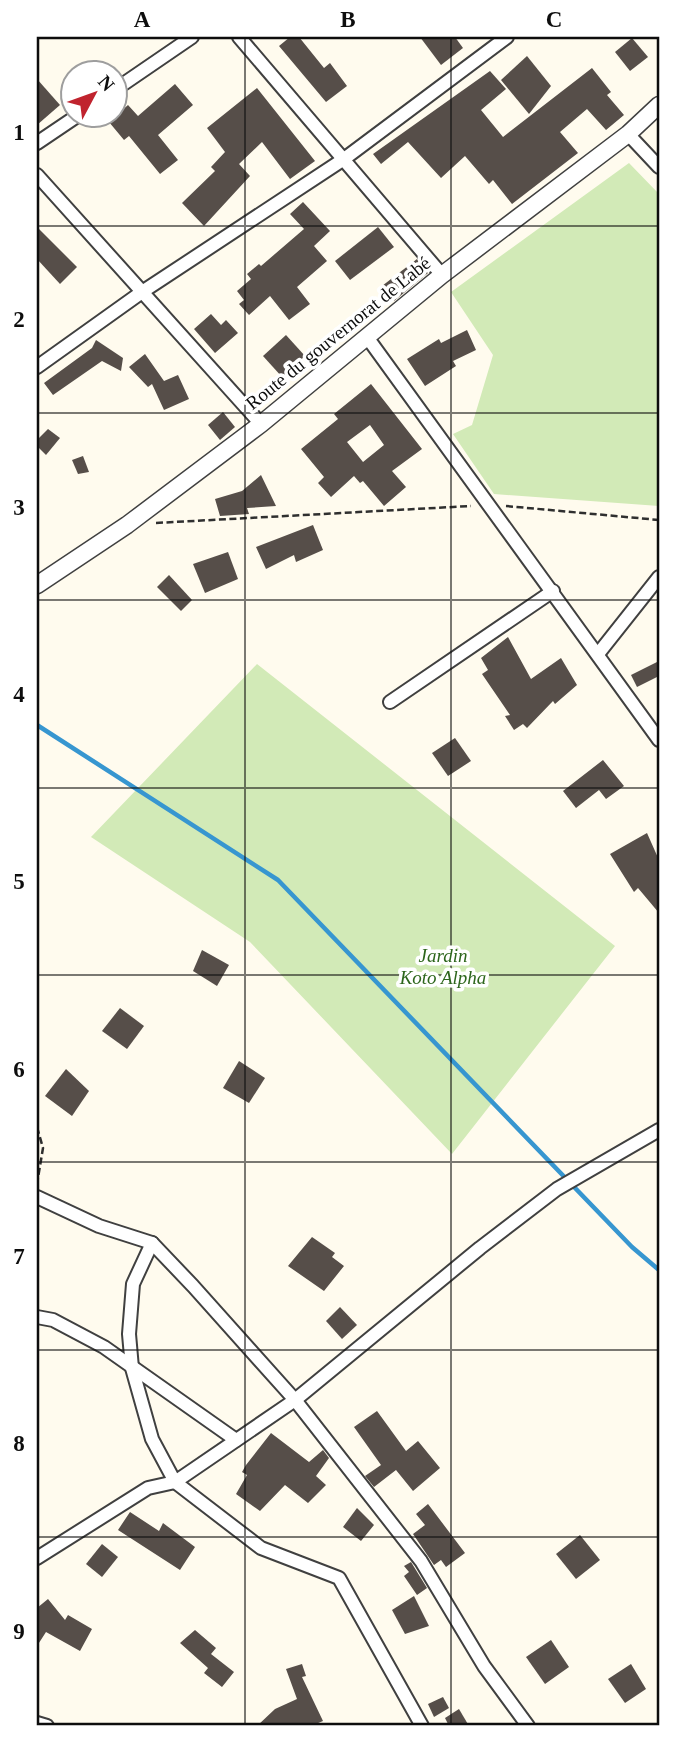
<svg xmlns="http://www.w3.org/2000/svg" width="696" height="1763" viewBox="0 0 696 1763" font-family="Georgia,serif">
<style>
.green{fill:#d2eab7}
.lines{fill:none;stroke-linecap:round;stroke-linejoin:round}
.stream{stroke:#3796d0;stroke-width:4.5}
.building{fill:#564e49;fill-rule:evenodd}
.minor-casing{stroke:#404040;stroke-width:16}
.tertiary-casing{stroke:#404040;stroke-width:19}
.path{stroke:#2f2f2f;stroke-width:2.5;stroke-dasharray:7 3.5;stroke-linecap:butt}
.minor{stroke:#fff;stroke-width:12}
.tertiary{stroke:#fff;stroke-width:16}
.grid{fill:none;stroke:#0d0d0d;stroke-width:2;stroke-opacity:0.55}
.labels{text-anchor:middle;dominant-baseline:central;stroke-width:7;stroke-linejoin:round;paint-order:stroke}
.street-label{font-size:19px;fill:#0d0d0d;stroke:#fff}
.park-label{font-size:19px;font-style:italic;fill:#2d661c;stroke:#fff}
.neatline{fill:none;stroke:#0d0d0d;stroke-width:2.5}
.grid-label{font-size:23px;text-anchor:middle;font-weight:bold;fill:#0d0d0d}
</style>
<rect width="100%" height="100%" fill="#fffbee"/>
<g class="green">
<polygon points="629,163 659,194 659,506 494,494 453,434 472,425 493,355 451,292"/>
<polygon points="257,664 615,946 452,1154 250,942 91,837"/>
</g>
<g class="lines">
<polyline class="stream" points="37,725 278,880 632,1247 659,1270"/>
</g>
<g class="building">
<polygon points="290,37 299,37 324,68 330,63 347,86 326,102 279,46"/>
<polygon points="420,37 455,37 463,48 441,65"/>
<polygon points="632,38 648,57 630,71 615,52"/>
<polygon points="527,56 551,86 529,114 501,80"/>
<polygon points="592,68 611,92 607,95 624,115 606,130 587,109 560,132 578,153 512,204 493,180 489,184 465,156 441,178 408,142 381,164 373,154 490,71 506,89 481,110 503,137"/>
<polygon points="37,79 60,105 37,125"/>
<polygon points="175,84 193,105 158,135 178,160 160,174 129,136 124,140 109,122 128,105 138,116"/>
<polygon points="257,88 315,161 290,179 262,142 239,164 250,176 204,226 182,203 215,171 211,167 225,152 207,128"/>
<polygon points="303,202 330,231 314,246 327,261 297,287 310,304 289,320 270,296 249,315 239,304 244,300 237,291 251,279 247,274 259,264 261,266 304,229 290,214"/>
<polygon points="37,227 77,267 60,284 37,259"/>
<polygon points="378,227 394,247 350,280 335,261"/>
<polygon points="417,259 428,273 394,301 382,286"/>
<polygon points="211,314 221,325 226,320 238,333 215,353 194,329"/>
<polygon points="467,330 476,350 453,361 456,366 425,386 407,359 439,339 441,343"/>
<polygon points="286,335 305,356 282,377 263,356"/>
<polygon points="96,340 123,358 121,371 102,361 53,395 44,383 92,348"/>
<polygon points="145,354 164,381 178,375 189,399 164,410 152,384 148,387 129,367"/>
<path d="M371,384L422,449L392,471L406,487L384,506L363,481L360,483L354,476L331,497L318,483L324,477L301,449L338,419L334,414ZM370,425L384,445L363,462L347,442Z"/>
<polygon points="223,412 235,427 220,440 208,425"/>
<polygon points="48,429 60,438 46,455 37,446 37,440"/>
<polygon points="83,456 89,472 78,474 72,460"/>
<polygon points="261,475 276,506 247,508 249,514 220,516 215,499 242,491"/>
<polygon points="313,525 323,550 296,562 294,555 266,569 256,547"/>
<polygon points="228,552 238,579 205,593 193,564"/>
<polygon points="169,575 192,600 181,611 157,587"/>
<polygon points="508,637 531,679 561,658 577,685 555,704 553,701 527,728 523,724 514,730 505,716 510,715 482,674 488,670 481,658"/>
<polygon points="659,661 659,676 637,687 631,675"/>
<polygon points="455,738 471,761 448,776 432,753"/>
<polygon points="603,760 624,786 606,799 599,790 576,808 563,791"/>
<polygon points="647,833 659,860 659,913 638,888 634,892 610,854"/>
<polygon points="202,950 229,965 217,986 193,971"/>
<polygon points="120,1008 144,1026 127,1049 102,1031"/>
<polygon points="239,1061 265,1078 249,1103 223,1088"/>
<polygon points="66,1069 89,1091 72,1116 45,1096"/>
<polygon points="312,1237 335,1253 332,1257 344,1266 324,1291 288,1266"/>
<polygon points="340,1307 357,1325 342,1339 326,1321"/>
<polygon points="377,1411 406,1451 418,1441 440,1468 413,1491 396,1470 374,1487 365,1476 381,1465 354,1427"/>
<polygon points="271,1433 309,1462 323,1450 329,1458 316,1476 326,1485 308,1503 285,1485 260,1511 236,1494 247,1475 242,1472 246,1465"/>
<polygon points="428,1504 465,1553 446,1567 441,1560 434,1565 413,1534 425,1525 416,1514"/>
<polygon points="357,1508 374,1525 361,1541 343,1527"/>
<polygon points="130,1512 159,1531 163,1523 195,1547 180,1570 118,1530"/>
<polygon points="580,1535 600,1560 576,1579 556,1554"/>
<polygon points="102,1544 118,1557 102,1577 86,1564"/>
<polygon points="411,1562 427,1588 417,1595 404,1576 409,1572 404,1566"/>
<polygon points="414,1596 429,1626 405,1634 392,1610"/>
<polygon points="48,1599 65,1620 68,1615 92,1629 80,1651 46,1632 37,1646 37,1608"/>
<polygon points="195,1630 216,1648 211,1654 234,1672 222,1687 204,1673 208,1668 180,1643"/>
<polygon points="551,1640 569,1667 545,1684 526,1657"/>
<polygon points="302,1664 306,1676 302,1677 323,1721 311,1726 257,1726 275,1709 297,1699 286,1669"/>
<polygon points="631,1664 646,1689 625,1703 608,1679"/>
<polygon points="443,1697 449,1708 434,1717 428,1704"/>
<polygon points="459,1709 469,1726 449,1726 445,1718"/>
</g>
<g class="lines">
<defs>
<g id="minor">
<polyline points="239,37 442,275"/>
<polyline points="116,89 192,37"/>
<polyline points="628,134 659,167"/>
<polyline points="37,143 77,116"/>
<polyline points="37,175 261,424"/>
<polyline points="367,337 659,740"/>
<polyline points="37,367 142,292 344,159 507,37"/>
<polyline points="598,654 659,577"/>
<polyline points="390,702 553,591"/>
<polyline points="37,1197 99,1226 152,1243 193,1286 295,1400 421,1561 484,1666 528,1726"/>
<polyline points="152,1243 133,1284 129,1334 132,1368 152,1439 175,1482 261,1548 339,1578 422,1726"/>
<polyline points="37,1317 53,1320 104,1347 236,1440"/>
<polyline points="37,1558 148,1488 175,1482 295,1400 480,1248 557,1189 659,1130"/>
<polyline points="37,1723 47,1726"/>
</g>
<polyline id="tertiary" points="37,585 127,525 261,424 442,275 628,134 659,105"/>
</defs>
<use href="#minor" class="minor-casing"/>
<use href="#tertiary" class="tertiary-casing"/>
<g class="path">
<polyline points="506,506 659,520"/>
<polyline points="156,523 471,506"/>
<polyline points="37,1127 43,1148 37,1184"/>
</g>
<use href="#minor" class="minor"/>
<use href="#tertiary" class="tertiary"/>
</g>
<path class="grid" d="M245,37V1726M451,37V1726M37,226H659M37,413H659M37,600H659M37,788H659M37,975H659M37,1162H659M37,1350H659M37,1537H659"/>
<g class="labels">
<g class="street-label">
<text transform="translate(338 333) rotate(-39)">Route du gouvernorat de Labé</text>
</g>
<g class="park-label">
<text x="443" y="955">Jardin<tspan x="443" dy="22">Koto Alpha</tspan></text>
</g>
</g>
<rect width="696" height="1763" fill="none" stroke="#ffffff" stroke-width="77"/>
<g transform="translate(94 94) rotate(49)"><circle r="33" fill="#ffffff" stroke="#9e9e9e" stroke-width="2"/>
<path d="M0-5L12 26L0 18L-12 26Z" fill="#c0232e"/>
<text y="-10" font-size="19" font-weight="bold" text-anchor="middle" fill="#0d0d0d">N</text>
</g>
<rect x="38" y="38" width="620" height="1686" class="neatline"/>
<g class="grid-label">
<text x="142" y="27">A</text>
<text x="348" y="27">B</text>
<text x="554" y="27">C</text>
<text x="19" y="140">1</text>
<text x="19" y="327">2</text>
<text x="19" y="515">3</text>
<text x="19" y="702">4</text>
<text x="19" y="889">5</text>
<text x="19" y="1077">6</text>
<text x="19" y="1264">7</text>
<text x="19" y="1451">8</text>
<text x="19" y="1639">9</text>
</g>
</svg>
